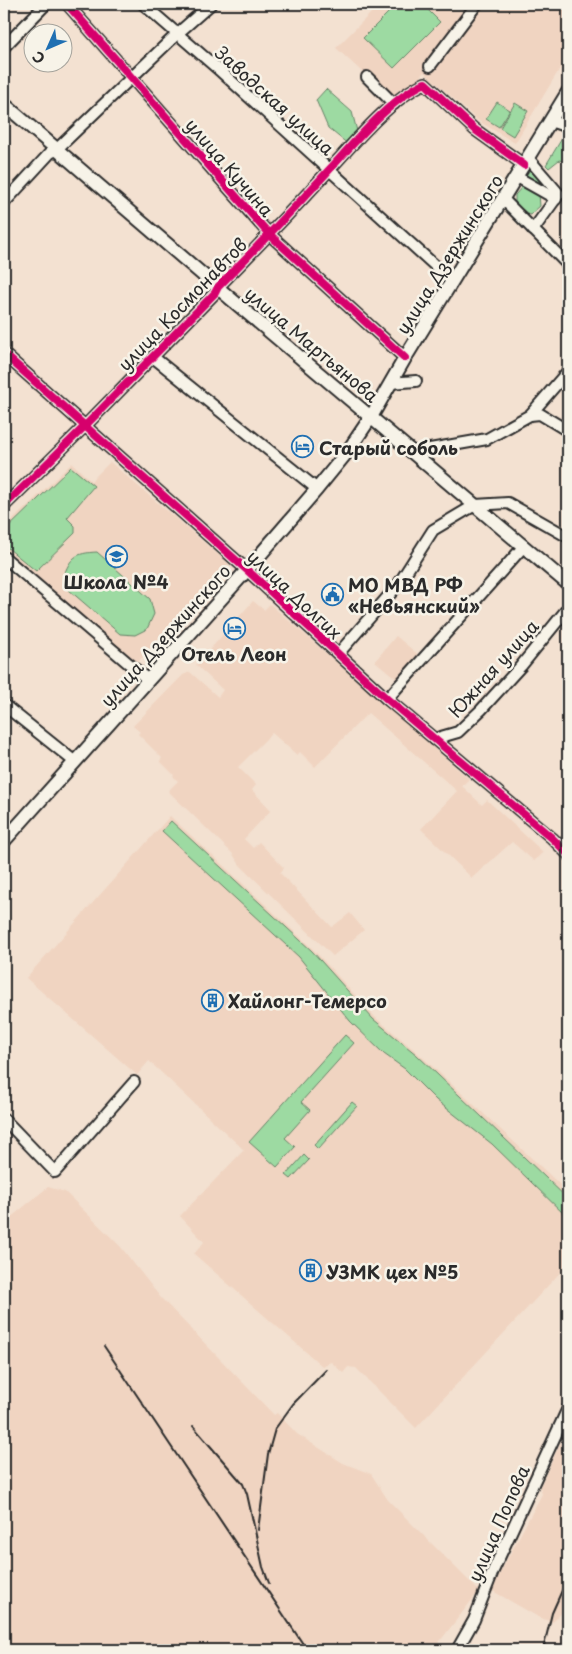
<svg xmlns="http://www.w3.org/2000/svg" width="572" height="1654" viewBox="0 0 572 1654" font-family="'Playpen Sans',sans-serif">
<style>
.built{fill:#f0d4c1}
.green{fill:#9ddaa2;stroke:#648266}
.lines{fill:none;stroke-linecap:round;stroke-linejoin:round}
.minor-casing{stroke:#2b2b2b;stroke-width:14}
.major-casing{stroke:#2b2b2b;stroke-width:16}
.minor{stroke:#f7f3e8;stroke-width:10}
.major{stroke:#f7f3e8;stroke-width:12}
.rail{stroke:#2b2b2b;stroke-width:2}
.cycleway-casing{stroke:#f7f3e8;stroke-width:11}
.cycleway{stroke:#d6006c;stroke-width:8}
.labels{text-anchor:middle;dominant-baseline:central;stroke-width:5;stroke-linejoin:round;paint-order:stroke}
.street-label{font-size:18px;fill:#2b2b2b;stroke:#f7f3e8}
.poi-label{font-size:18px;font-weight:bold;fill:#2b2b2b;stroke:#f7f3e8;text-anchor:start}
</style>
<rect width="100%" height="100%" fill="#f3e1d1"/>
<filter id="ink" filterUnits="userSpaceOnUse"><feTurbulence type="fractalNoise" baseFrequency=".02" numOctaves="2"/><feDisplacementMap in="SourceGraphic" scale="10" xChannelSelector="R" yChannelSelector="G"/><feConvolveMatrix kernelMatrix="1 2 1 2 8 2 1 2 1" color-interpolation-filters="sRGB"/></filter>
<g filter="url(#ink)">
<g class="built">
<polygon points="380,4 451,4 455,10 466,11 472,4 568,4 568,55 515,143 477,120 424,72 396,103 336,48"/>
<polygon points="110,462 229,564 137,663 4,549 4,528 72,463 91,481"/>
<polygon points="253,601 264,610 270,604 311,640 469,779 462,786 482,805 487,800 543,852 534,861 512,842 472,878 421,829 457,791 368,713 315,767 300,752 297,755 272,733 238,767 256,785 252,790 271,810 244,839 253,848 259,842 284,868 280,873 332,927 350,913 364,930 333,956 240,865 232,853 168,791 178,781 173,776 174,775 160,761 162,758 138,734 140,732 133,726 183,675 190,672 218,697 223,690 196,665"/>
<polygon points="396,636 421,657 399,681 375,661"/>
<polygon points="170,816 314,950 376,1018 418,1053 568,1192 568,1264 416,1428 356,1368 348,1367 343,1373 331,1362 322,1366 194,1254 204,1242 180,1216 244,1150 149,1061 137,1075 26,978"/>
<polygon points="48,1187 65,1192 120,1246 161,1298 274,1415 277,1413 297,1434 343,1463 371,1474 388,1500 479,1591 433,1650 6,1650 4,1647 4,1223"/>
<polygon points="568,1427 568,1606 553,1622 540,1618 491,1590 542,1494 540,1487"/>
</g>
<g class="green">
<polygon points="397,4 422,4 440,22 394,68 363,38"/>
<polygon points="326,89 352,112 358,135 349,145 328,128 316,100"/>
<polygon points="497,102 510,110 499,127 486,119"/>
<polygon points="515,103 528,111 513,136 500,128"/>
<polygon points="567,130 568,131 568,159 567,162 559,160 549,168 546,165"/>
<polygon points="532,167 550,187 547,190 525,177"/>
<polygon points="522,187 531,188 539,194 540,206 530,215 515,204 515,195"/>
<polygon points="71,467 94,486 67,518 75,526 75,533 36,571 4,545 4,532"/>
<path d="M97,552L150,599L154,614L147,629L135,635L120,634L69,590L63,577C71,557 75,553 97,552Z"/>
<polygon points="171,821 312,951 373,1019 417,1055 568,1199 568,1218 492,1144 436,1100 405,1069 384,1054 350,1021 299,957 162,831"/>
<polygon points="345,1035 354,1043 301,1102 310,1110 285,1138 295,1147 277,1167 249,1142"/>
<polygon points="352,1102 357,1106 318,1149 314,1145"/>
<polygon points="304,1155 309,1160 291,1179 286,1175"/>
</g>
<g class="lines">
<defs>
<g id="minor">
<polyline points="67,4 269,234 405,358"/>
<polyline points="143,4 218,69 452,281"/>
<polyline points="4,47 46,4"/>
<polyline points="430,66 477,4"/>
<polyline points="367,77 394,104"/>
<polyline points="550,121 568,127"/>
<polyline points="528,158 559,194 533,230"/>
<polyline points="517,177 556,199"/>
<polyline points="503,199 568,265"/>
<polyline points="4,203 50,153 56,150 177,34 211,4"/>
<polyline points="4,354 247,570 387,699 552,838 568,854"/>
<polyline points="153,357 317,489"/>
<polyline points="390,383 416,381"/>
<polyline points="530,415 540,414 568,431"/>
<polyline points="413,452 487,439 530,415 568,371"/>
<path d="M4,506L84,427L215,293L218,287C256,248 293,210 329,170C355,142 390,99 425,83L474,129L524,165"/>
<polyline points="4,557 148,680"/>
<polyline points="338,654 398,585 433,530 475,505 508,503 568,537"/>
<polyline points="387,699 524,546"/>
<polyline points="4,705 75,762"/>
<polyline points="434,739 458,732 481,710 521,666 568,608"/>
<polyline points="4,1119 55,1172 134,1082"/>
<polyline points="457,1650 474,1620 493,1571 568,1408"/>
</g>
<g id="major">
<polyline points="4,104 231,299 568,584"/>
<polyline points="4,841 247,570 317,489 348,451 371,417 405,358 568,92"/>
</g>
</defs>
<use href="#minor" class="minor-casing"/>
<use href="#major" class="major-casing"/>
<use href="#minor" class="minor"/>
<use href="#major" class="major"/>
<g class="rail">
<polyline points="104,1346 307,1650"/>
<polyline points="193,1426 243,1484 247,1494 263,1567 269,1583"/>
<polyline points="258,1530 268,1454 275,1429 293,1404 326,1370"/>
<polyline points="543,1650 552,1613 568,1577"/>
<polyline points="562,1650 568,1639"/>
</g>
<defs>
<g id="cycleway">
<polyline points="67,4 269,234 405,358"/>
<polyline points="4,354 247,570 387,699 552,838 568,854"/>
<path d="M4,506L84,427L215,293L218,287C256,248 293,210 329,170C355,142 390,99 425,83L474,129L524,165"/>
</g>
</defs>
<use href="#cycleway" class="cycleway-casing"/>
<use href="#cycleway" class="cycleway"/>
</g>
</g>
<defs>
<symbol id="hotel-ring" viewBox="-11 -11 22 22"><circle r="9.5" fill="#f7f3e8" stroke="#1f6fb2" stroke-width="1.5"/><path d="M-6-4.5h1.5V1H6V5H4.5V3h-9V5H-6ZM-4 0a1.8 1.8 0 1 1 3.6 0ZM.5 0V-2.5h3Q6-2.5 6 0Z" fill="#1f6fb2"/></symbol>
<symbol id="school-ring" viewBox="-11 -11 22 22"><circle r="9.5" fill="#f7f3e8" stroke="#1f6fb2" stroke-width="1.5"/><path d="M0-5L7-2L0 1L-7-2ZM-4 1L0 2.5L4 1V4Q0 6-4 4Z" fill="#1f6fb2"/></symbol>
<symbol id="civic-ring" viewBox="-11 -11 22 22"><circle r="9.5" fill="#f7f3e8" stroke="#1f6fb2" stroke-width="1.5"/><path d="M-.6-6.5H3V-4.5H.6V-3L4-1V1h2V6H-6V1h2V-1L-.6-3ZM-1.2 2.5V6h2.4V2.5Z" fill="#1f6fb2"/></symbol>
<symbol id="building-ring" viewBox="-11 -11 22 22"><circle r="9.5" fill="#f7f3e8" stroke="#1f6fb2" stroke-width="1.5"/><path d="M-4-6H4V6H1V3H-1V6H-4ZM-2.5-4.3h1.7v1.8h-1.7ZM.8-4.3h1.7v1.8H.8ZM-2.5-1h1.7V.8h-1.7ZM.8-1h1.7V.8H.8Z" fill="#1f6fb2"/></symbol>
</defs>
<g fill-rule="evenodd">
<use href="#hotel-ring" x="290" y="434" width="25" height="25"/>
<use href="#school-ring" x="104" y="544" width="25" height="25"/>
<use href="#civic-ring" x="320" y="582" width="25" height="25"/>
<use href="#hotel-ring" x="222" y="616" width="25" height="25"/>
<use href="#building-ring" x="200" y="988" width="25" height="25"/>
<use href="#building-ring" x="298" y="1258" width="25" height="25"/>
</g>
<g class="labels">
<g class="street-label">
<text transform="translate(275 100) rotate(42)">Заводская улица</text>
<text transform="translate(230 167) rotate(49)">улица Кучина</text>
<text transform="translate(449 254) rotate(-58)">улица Дзержинского</text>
<text transform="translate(182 304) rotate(-46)">улица Космонавтов</text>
<text transform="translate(312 344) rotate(40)">улица Мартьянова</text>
<text transform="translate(295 594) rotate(43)">улица Долгих</text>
<text transform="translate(165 635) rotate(-48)">улица Дзержинского</text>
<text transform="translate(493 668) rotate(-48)">Южная улица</text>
<text transform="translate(498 1523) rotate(-66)">улица Попова</text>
</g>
<g class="poi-label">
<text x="319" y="447">Старый соболь</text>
<text x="116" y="581" text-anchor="middle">Школа №4</text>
<text x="348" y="584">МО МВД РФ<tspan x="348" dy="21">«Невьянский»</tspan></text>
<text x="234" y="653" text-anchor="middle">Отель Леон</text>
<text x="228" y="1000">Хайлонг-Темерсо</text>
<text x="326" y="1271">УЗМК цех №5</text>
</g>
</g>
<rect width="572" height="1654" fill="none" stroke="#f7f3e8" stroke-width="20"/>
<rect x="10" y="10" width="552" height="1634" fill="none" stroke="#2b2b2b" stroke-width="2" filter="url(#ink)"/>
<g transform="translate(48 48) rotate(225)"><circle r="24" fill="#f7f3e8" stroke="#a5a39c"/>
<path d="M0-4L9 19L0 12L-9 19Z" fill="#1f6fb2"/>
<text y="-8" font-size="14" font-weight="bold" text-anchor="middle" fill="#2b2b2b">С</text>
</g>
</svg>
